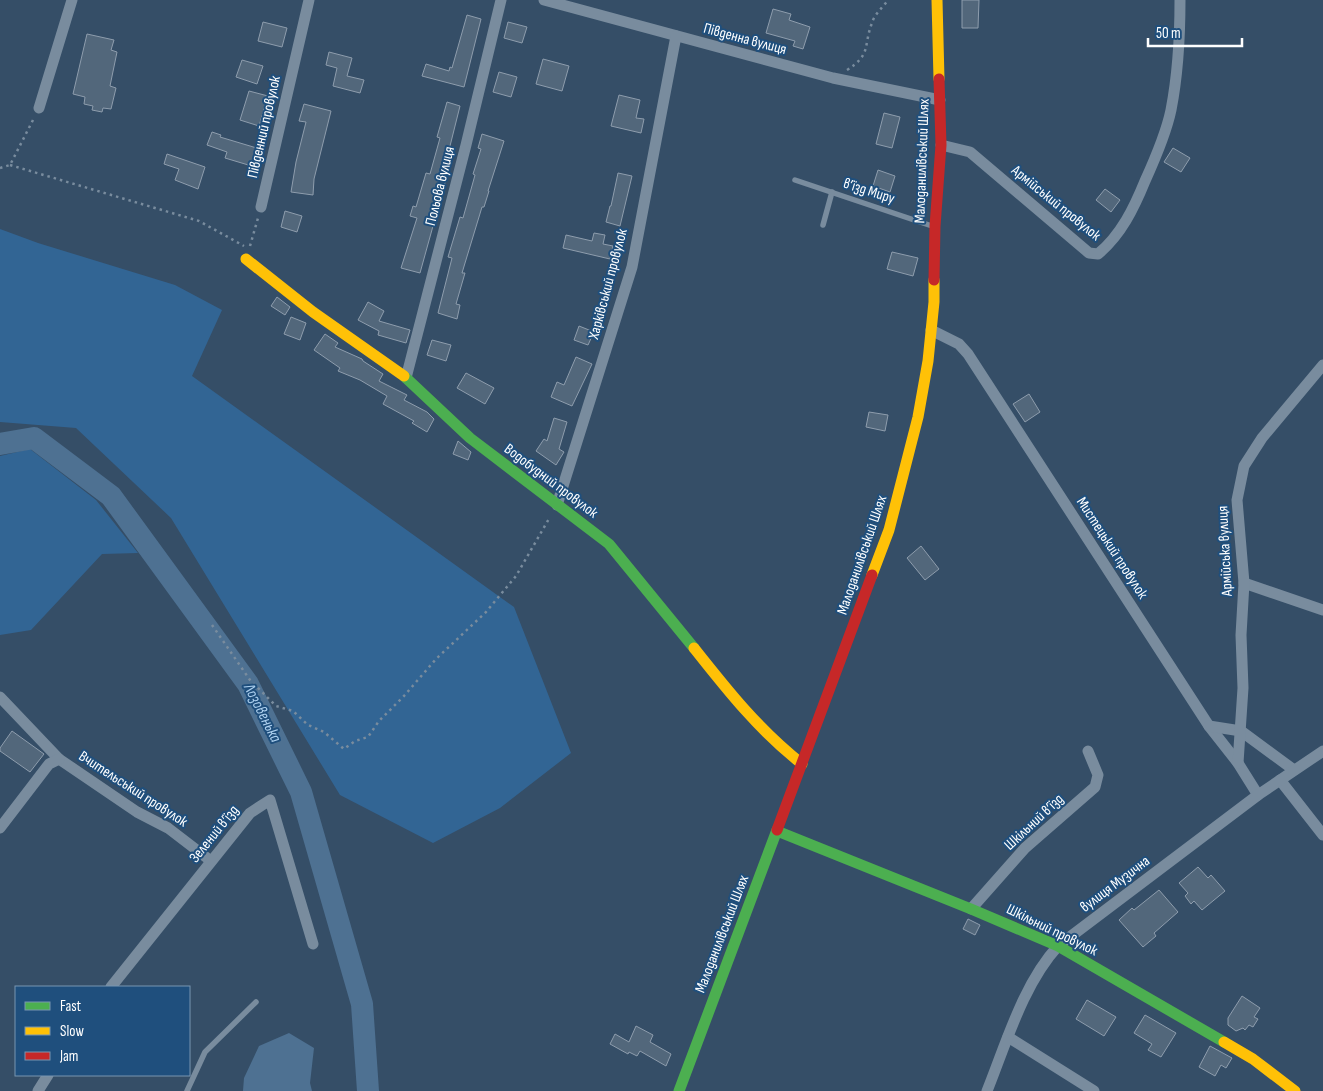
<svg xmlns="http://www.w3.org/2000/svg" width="1323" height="1091" viewBox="0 0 1323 1091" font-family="'Sofia Sans Condensed',sans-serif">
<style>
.green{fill:#326594}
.water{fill:#4e7192}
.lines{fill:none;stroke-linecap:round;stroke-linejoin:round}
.river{stroke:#4e7192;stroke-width:22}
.building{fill:#52677b;stroke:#8e9dad}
.path{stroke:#798c9e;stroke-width:2.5;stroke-dasharray:2.5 4;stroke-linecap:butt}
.lane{stroke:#798c9e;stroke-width:5.5}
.street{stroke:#798c9e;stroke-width:11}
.fast{stroke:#4caf50;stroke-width:11}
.slow{stroke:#ffc107;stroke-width:11}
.jam{stroke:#c62828;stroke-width:11}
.labels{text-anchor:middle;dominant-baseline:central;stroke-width:4;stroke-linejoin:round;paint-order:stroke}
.street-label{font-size:15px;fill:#fff;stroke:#1f4f7d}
.water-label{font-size:16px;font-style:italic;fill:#add0ef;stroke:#1f4f7d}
</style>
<rect width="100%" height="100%" fill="#354e67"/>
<g class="green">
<polygon points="0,229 38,243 175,285 222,310 192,376 514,607 571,753 500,808 433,843 340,795 171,518 76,428 0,422"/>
<polygon points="30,449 96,500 138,553 102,554 31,630 0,635 0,456"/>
</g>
<polygon class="water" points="289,1033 314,1048 310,1083 312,1091 243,1091 244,1078 259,1046"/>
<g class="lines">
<polyline class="river" points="0,444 34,438 111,496 248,684 301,792 362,1004 368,1091"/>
</g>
<g class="building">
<polygon points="962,0 979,0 978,28 962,28"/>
<polygon points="773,9 791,14 789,20 810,27 803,49 793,46 795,41 766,33"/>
<polygon points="467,15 481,19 464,87 422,76 426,64 449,71 450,67 452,68"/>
<polygon points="263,22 287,28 282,47 258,41"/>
<polygon points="508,22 527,27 522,43 504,38"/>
<polygon points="87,34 114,40 111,50 117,52 110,86 116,88 111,109 103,108 102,112 92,110 93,106 84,104 85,97 73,94"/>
<polygon points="329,52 352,58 347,76 364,80 360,93 333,86 337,68 326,65"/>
<polygon points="543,59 569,66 562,91 536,84"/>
<polygon points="242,60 263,66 257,84 236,77"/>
<polygon points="499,72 517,77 511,97 493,92"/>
<polygon points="249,91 268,96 259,126 240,120"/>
<polygon points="619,95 640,100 636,118 644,119 641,133 611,126"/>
<polygon points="447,102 460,106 442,178 446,179 420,273 401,268 417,218 410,216 413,206 416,207 426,173 430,174 440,138 437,137"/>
<polygon points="304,104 331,111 314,179 313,195 291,192 296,162 306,122 299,121"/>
<polygon points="884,113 900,117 892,148 876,144"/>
<polygon points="212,132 221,135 220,137 260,149 255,167 225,158 227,152 207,145"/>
<polygon points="482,134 504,141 488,191 489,191 484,207 482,207 462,273 465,273 456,304 460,305 457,319 438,313 452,258 448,257 460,217 463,218 475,175 473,174 481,149 478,148"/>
<polygon points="1173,148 1190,158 1181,172 1164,162"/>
<polygon points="167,154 205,167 198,189 175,180 179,169 164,164"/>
<polygon points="878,170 895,176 890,192 873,186"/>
<polygon points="618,173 632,176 620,226 606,222 610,206 611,206"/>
<polygon points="1105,189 1120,200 1111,212 1096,200"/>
<polygon points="285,211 302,216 297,232 281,227"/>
<polygon points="594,233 605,235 603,244 613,246 610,259 563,248 566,235 592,241"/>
<polygon points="892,252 918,258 913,276 887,269"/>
<polygon points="277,297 290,307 285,315 271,306"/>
<polygon points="368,302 384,311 379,321 410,330 406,343 378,335 379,331 358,320"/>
<polygon points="291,317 306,323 300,340 284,334"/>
<polygon points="579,326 594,332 588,345 574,340"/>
<polygon points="325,334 338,343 335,347 362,359 363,361 383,374 379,381 407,395 404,400 427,412 434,419 427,432 412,423 414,421 383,404 387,396 360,380 338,371 340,368 314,350"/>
<polygon points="432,340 451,345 446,361 427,355"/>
<polygon points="576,357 592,364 572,406 551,397 557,382 564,385"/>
<polygon points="466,373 494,388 485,404 457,388"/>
<polygon points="1029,394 1040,412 1025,422 1013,404"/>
<polygon points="869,412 888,415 885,431 866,427"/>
<polygon points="554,418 567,422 559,449 564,452 556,465 536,451 544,439 547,441"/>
<polygon points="458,441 471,452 468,460 453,454"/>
<polygon points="921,546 939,569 925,580 907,558"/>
<polygon points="12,731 44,754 30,772 0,751 0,748"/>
<polygon points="1198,867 1208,878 1211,875 1225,891 1202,910 1194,901 1191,904 1185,896 1188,893 1179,883"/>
<polygon points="1159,890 1178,912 1154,933 1156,936 1143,947 1119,920 1132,908 1134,910"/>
<polygon points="968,919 980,925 975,935 963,929"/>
<polygon points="1242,996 1260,1008 1254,1017 1258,1019 1253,1027 1249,1025 1245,1030 1243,1028 1236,1031 1228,1025 1228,1018"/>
<polygon points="1087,1000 1116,1017 1104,1036 1076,1019"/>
<polygon points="1145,1015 1176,1033 1161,1057 1148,1050 1152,1044 1134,1033"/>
<polygon points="636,1026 653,1035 650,1042 671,1054 666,1066 640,1051 637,1056 629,1052 628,1054 610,1044 615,1034 629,1042"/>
<polygon points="1210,1046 1232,1058 1226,1068 1221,1065 1215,1076 1199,1067"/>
</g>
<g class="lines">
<g class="path">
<path d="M847,70C872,54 863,46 872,23C874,15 883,7 888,0"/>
<polyline points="10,165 199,221 244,246"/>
<polyline points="0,168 10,165 34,118"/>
<polyline points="250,246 258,218"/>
<polyline points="212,625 250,680 276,706 293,711 308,725 324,732 344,749 355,741 368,737 379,721 404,696 436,659 486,612 516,576 550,517"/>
</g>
<g class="lane">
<polyline points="795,180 932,226"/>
<polyline points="823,225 832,192"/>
<polyline points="187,1091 205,1052 256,1002"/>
</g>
<g class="street">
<polyline points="544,0 833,78 940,100"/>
<polyline points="39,108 72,0"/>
<path d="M941,145L970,152L1089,253L1098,254C1121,235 1134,208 1145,181C1155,159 1166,134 1171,110C1178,74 1180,37 1180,0"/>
<polyline points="261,207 309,0"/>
<polyline points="931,330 959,344 968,354 1209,726 1238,763 1258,795"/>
<polyline points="406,378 466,145 501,0"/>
<polyline points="557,505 632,267 676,36"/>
<polyline points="1244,583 1323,610"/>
<polyline points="0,697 59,759 137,812 168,828 211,861"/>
<polyline points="1209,726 1241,731 1294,770"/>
<polyline points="1238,763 1243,688 1241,635 1244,583 1237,500 1244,466 1262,438 1323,365"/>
<polyline points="1280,780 1323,835"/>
<polyline points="0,828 49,764 59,759"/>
<polyline points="971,909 1025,848 1095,787 1098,775 1088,751"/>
<polyline points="111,987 250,813 270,800 313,944"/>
<polyline points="1008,1037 1094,1091"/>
<polyline points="38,1091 48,1075"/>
<path d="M987,1091C1006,1044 1023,984 1058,946L1258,795L1323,751"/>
</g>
<g class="fast">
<polyline points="404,376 470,438 609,544 694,648"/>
<polyline points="777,831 971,909 1058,946 1224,1042"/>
<polyline points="679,1091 777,830"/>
</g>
<g class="slow">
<polyline points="937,0 939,79"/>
<polyline points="246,259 313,312 404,376"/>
<polyline points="872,575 889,530 918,417 928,361 934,302 934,280"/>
<path d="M694,648C728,691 758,729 802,764"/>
<polyline points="1224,1042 1253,1059 1295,1091"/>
</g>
<g class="jam">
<polyline points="934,280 935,226 941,145 939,79"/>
<polyline points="777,830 872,575"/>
</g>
</g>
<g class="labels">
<g class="street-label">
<text transform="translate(745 39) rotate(15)">Південна вулиця</text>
<text transform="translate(264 127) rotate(-77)">Південний провулок</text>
<text transform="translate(922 161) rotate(-88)">Малоданилівський Шлях</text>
<text transform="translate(440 186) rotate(-76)">Польова вулиця</text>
<text transform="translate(869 191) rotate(18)">в’їзд Миру</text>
<text transform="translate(1056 203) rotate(39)">Армійський провулок</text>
<text transform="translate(608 284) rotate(-75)">Харківський провулок</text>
<text transform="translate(551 481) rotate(37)">Водобудний провулок</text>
<text transform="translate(1112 548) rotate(57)">Мистецький провулок</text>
<text transform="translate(1225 551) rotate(-93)">Армійська вулиця</text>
<text transform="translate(862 555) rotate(-71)">Малоданилівський Шлях</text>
<text transform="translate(133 789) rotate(33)">Вчительський провулок</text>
<text transform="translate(1034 822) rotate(-43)">Шкільний в’їзд</text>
<text transform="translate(214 834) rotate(-51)">Зелений в’їзд</text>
<text transform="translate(1115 884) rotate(-37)">вулиця Музична</text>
<text transform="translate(1052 930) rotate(26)">Шкільний провулок</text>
<text transform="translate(722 934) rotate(-69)">Малоданилівський Шлях</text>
</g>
<g class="water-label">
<text transform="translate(262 713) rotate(63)">Лозовенька</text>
</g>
</g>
<rect x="15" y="986" width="175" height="90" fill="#1f4f7d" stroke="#7995b1"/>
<rect x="25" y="1002" width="25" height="8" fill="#4caf50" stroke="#7995b1"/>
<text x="60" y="1011" font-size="15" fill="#ffffff">Fast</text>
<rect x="25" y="1027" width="25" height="8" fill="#ffc107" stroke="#7995b1"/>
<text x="60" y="1036" font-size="15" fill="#ffffff">Slow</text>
<rect x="25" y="1052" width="25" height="8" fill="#c62828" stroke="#7995b1"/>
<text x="60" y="1061" font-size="15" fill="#ffffff">Jam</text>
<path d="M1148 38v8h94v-8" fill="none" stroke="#ffffff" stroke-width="2.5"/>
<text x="1156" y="38" font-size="15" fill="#ffffff" stroke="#1f4f7d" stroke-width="4" paint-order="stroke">50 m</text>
</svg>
